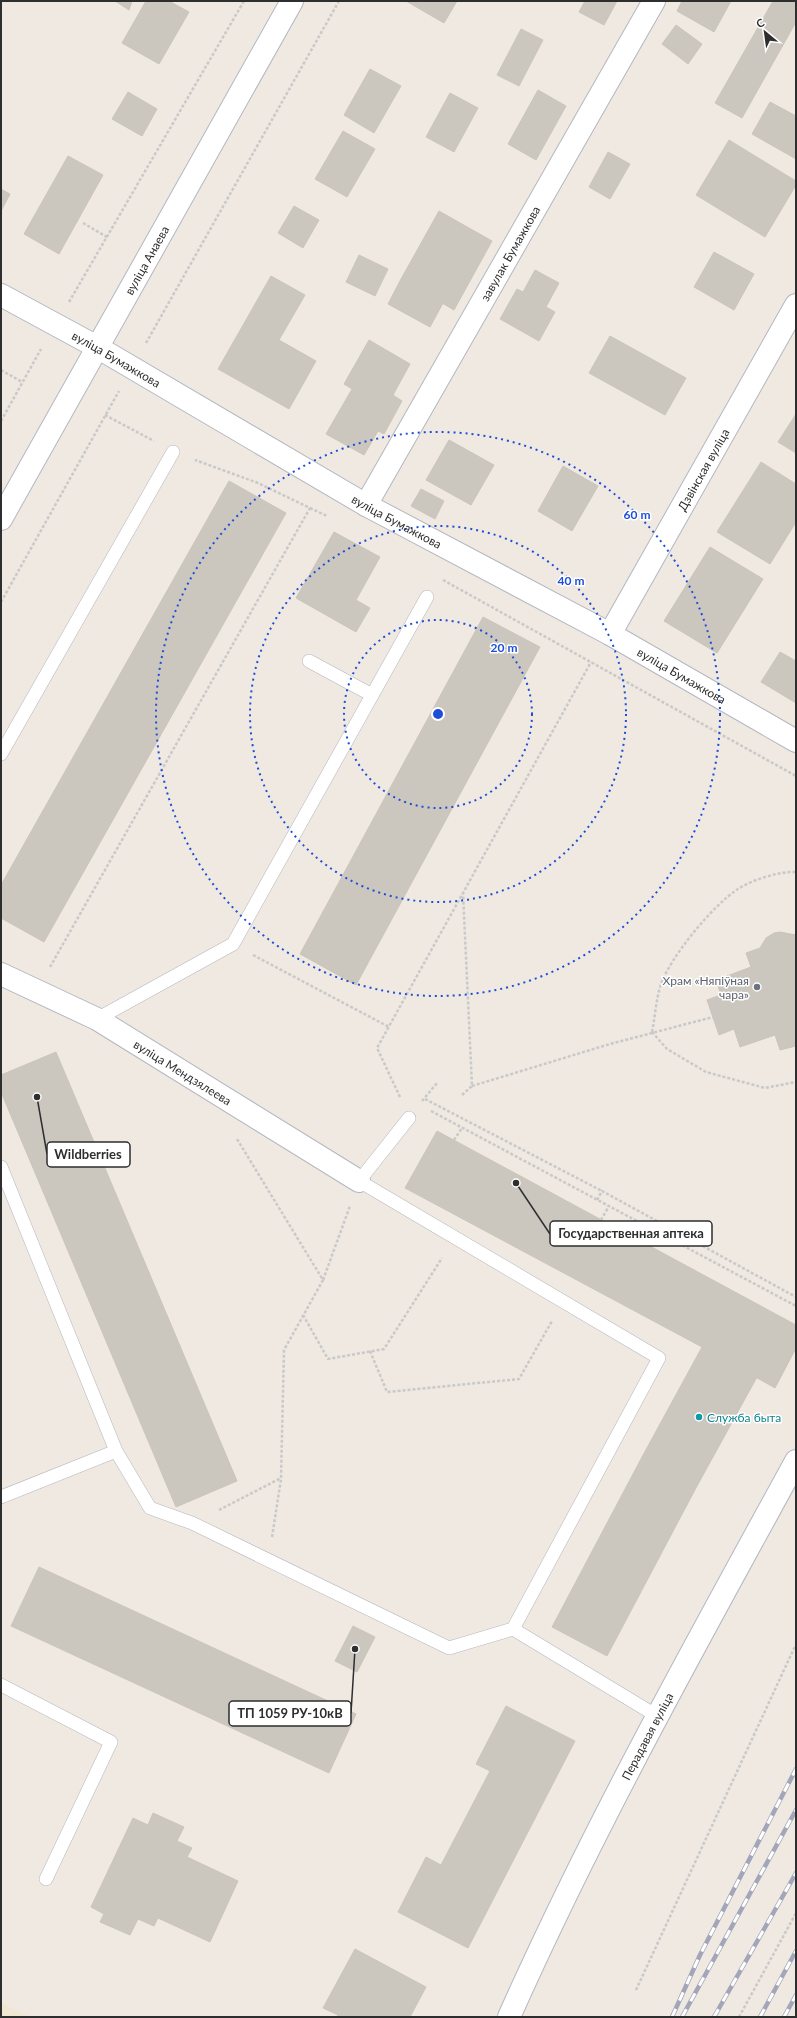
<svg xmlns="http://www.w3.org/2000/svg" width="797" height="2018" viewBox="0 0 797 2018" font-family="Lato,sans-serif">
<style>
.education{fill:#f0e6d1}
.building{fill:#cbc7bf;stroke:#cbc5ba}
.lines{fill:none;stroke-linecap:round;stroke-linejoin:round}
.lane-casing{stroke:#b4b7c1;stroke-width:14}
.street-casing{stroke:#b4b7c1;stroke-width:24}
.secondary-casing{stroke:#b4b7c1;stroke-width:24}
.path{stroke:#c9c9c9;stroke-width:2.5;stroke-dasharray:3 2;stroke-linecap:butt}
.lane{stroke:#fff;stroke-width:13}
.street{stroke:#fff;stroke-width:22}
.secondary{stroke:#fff;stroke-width:22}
.rail-casing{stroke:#a3a6b8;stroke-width:4.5}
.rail{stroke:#fff;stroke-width:3;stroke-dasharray:9;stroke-linecap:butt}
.ring{fill:none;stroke:#1d4ed8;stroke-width:2;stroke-dasharray:2 4}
.worship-dot{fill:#6b7280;stroke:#fff;stroke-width:1.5}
.culture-dot{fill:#0f9aa8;stroke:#fff;stroke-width:1.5}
.labels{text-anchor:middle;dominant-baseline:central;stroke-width:3;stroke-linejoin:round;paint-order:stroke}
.street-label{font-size:12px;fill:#2e2e2e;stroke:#fff}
.worship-label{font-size:12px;fill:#5b616d;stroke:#fff;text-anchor:end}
.culture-label{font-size:12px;fill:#0d838f;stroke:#fff;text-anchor:start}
.centre{fill:#1d4ed8;stroke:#fff;stroke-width:2}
.ring-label{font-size:12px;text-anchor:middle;font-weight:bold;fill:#1d4ed8;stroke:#fff;stroke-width:3;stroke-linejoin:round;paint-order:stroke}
.leader{fill:none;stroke:#2e2e2e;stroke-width:1.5}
.callout-dot{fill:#2e2e2e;stroke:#fff;stroke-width:1.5}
.callout{fill:#fff;stroke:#2e2e2e;stroke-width:1.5}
.callout-label{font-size:13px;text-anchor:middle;font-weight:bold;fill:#2e2e2e}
</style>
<rect width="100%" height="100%" fill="#efe9e1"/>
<polygon class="education" points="1,2003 30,2017 1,2017"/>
<g class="building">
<polygon points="115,1 132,1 129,10"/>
<polygon points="146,1 169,1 189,12 159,64 122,43"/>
<polygon points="406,1 457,1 444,23"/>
<polygon points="585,1 617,1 604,25 579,12"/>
<polygon points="682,1 731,1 714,32 677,11"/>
<polygon points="773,1 796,1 796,22 742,118 715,103"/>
<polygon points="676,25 702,44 688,64 662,44"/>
<polygon points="521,29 543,40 519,86 497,75"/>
<polygon points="370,69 401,86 374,133 344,115"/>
<polygon points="538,90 566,106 536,160 508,144"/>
<polygon points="128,92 157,109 142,136 112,119"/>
<polygon points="450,93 478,108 454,152 426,137"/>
<polygon points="770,102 796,116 796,159 752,134"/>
<polygon points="343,131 375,149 347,197 315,179"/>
<polygon points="729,140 796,181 796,185 765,237 696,195"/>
<polygon points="608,152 630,164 610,199 589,187"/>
<polygon points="68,156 103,175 59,254 24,234"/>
<polygon points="1,189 10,194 1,211"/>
<polygon points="294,206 319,220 303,248 278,233"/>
<polygon points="439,211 492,241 454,310 401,279"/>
<polygon points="714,252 754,274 734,310 694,287"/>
<polygon points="359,255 388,269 375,296 346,282"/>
<polygon points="535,270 559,283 546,307 555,312 539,341 500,319 517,289 523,292"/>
<polygon points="271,276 305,295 279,340 316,361 289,409 218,369"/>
<polygon points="401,279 443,303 430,327 388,304"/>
<polygon points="610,336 686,378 665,415 589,373"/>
<polygon points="369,340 410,364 393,395 402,401 384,434 378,431 364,455 326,434 352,389 344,384"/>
<polygon points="796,414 796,453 778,442"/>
<polygon points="449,440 494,465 471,505 426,480"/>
<polygon points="761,462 796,484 796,522 770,564 717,532"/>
<polygon points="563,466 598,486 572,531 538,511"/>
<polygon points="229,481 286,513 44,942 1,918 1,885"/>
<polygon points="421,489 444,501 435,519 411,506"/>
<polygon points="334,532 380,557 356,600 370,608 356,632 296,598"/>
<polygon points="710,547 763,579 717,653 664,621"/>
<polygon points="483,617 540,647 356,985 300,954"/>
<polygon points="780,652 796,661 796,703 761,682"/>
<polygon points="780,932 796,935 796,1046 780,1050 775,1035 740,1047 734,1029 719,1035 707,1000 721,995 716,980 751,967 746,953 760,948 766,938 774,933"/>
<polygon points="56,1052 237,1481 176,1507 1,1092 1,1075"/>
<polygon points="437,1131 796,1325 796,1348 775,1388 702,1347 405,1188"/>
<polygon points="702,1347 757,1377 697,1486 642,1457"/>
<polygon points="642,1457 697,1486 607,1656 552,1627"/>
<polygon points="39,1567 356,1714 329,1773 11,1626"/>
<polygon points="353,1626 375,1637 357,1672 335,1661"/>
<polygon points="506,1706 575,1741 468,1948 398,1912 426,1857 441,1865 490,1771 476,1764"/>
<polygon points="153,1813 184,1827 177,1841 192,1848 187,1857 238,1881 210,1942 158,1918 154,1926 138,1919 130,1935 100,1922 104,1914 91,1907 133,1818 148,1825"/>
<polygon points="355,1949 426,1987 410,2017 337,2017 338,2015 323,2008"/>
</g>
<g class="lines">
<defs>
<g id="lane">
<polyline points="309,661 372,695"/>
<polyline points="1,754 173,452"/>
<polyline points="97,1019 233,944 427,597"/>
<polyline points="1,1167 116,1451 150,1508 192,1523 449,1648 513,1629 659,1358 359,1181 409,1118"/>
<polyline points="1,1497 116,1451"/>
<polyline points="513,1629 657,1716"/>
<polyline points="1,1685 111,1742 46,1879"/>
</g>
<g id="street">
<path id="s1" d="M1,295L97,347L366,505L610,634L796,741"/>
<path id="s2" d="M366,505L654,1"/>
<path id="s3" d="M610,634L796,305"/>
<path id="s4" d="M1,974L97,1019L359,1181"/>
<path id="s5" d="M509,2017C594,1826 696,1644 796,1461"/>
</g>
<g id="secondary">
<path id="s6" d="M1,519L292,1"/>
</g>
</defs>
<use href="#lane" class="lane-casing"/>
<use href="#street" class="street-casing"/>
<use href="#secondary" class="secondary-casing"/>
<g class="path">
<polyline points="83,223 107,237"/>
<polyline points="69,302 244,1"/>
<polyline points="146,343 339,1"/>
<polyline points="1,370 22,382"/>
<polyline points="105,415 154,441"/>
<polyline points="1,421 41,349"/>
<polyline points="310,508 327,516"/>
<polyline points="443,580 796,776"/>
<polyline points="1,602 119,391"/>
<polyline points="253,955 389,1027"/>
<polyline points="50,967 310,508 258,483 195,460"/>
<path d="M652,1032C655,1017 656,1001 660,987C669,958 713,905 738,889C752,880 779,871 796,872"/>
<polyline points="652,1032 667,1049 706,1072 765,1088 796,1082"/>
<polyline points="472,1086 610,1044 713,1017"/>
<polyline points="462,1095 472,1086 463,893"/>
<polyline points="400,1097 377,1048 591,662"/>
<polyline points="425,1099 602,1191"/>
<polyline points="422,1101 437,1083"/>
<polyline points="431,1111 796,1306"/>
<polyline points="454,1140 462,1128"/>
<polyline points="597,1200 602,1191 796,1297"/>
<polyline points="601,1220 609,1206"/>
<polyline points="323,1280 350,1206"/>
<polyline points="303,1315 328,1359 384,1349 442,1258"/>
<polyline points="370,1351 387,1392 519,1379 552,1321"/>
<polyline points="219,1510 281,1478 284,1350 323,1280 237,1139"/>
<polyline points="272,1537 281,1479"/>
<polyline points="636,1990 796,1644"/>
<polyline points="739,2017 796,1913"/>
</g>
<use href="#lane" class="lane"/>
<use href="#street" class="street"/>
<use href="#secondary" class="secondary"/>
<defs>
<g id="rail">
<polyline points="672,2017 700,1955 796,1769"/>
<polyline points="682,2017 796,1810"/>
<polyline points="714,2017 796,1873"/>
<polyline points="760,2017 796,1951"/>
<polyline points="784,2017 796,1995"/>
</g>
</defs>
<use href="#rail" class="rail-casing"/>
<use href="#rail" class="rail"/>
</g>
<g class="ring">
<circle cx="438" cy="714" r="94"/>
<circle cx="438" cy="714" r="188"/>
<circle cx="438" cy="714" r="282"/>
</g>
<circle class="worship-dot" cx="757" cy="987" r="4"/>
<circle class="culture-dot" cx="699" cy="1417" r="4"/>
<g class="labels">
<g class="street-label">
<text stroke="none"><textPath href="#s2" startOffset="290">завулак Бумажкова</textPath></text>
<text stroke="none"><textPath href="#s6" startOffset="297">вуліца Анаева</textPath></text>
<text stroke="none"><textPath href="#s1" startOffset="132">вуліца Бумажкова</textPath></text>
<text stroke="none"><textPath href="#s3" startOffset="189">Дзвінская вуліца</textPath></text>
<text stroke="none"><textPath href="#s1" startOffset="456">вуліца Бумажкова</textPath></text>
<text stroke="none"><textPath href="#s1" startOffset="780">вуліца Бумажкова</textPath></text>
<text stroke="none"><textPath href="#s4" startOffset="207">вуліца Мендзялеева</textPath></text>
<text stroke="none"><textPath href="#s5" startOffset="313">Перадавая вуліца</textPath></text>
</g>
<g class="worship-label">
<text x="749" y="980">Храм «Няпіўная<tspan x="749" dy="14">чара»</tspan></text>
</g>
<g class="culture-label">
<text x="707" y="1417">Служба быта</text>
</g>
</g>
<circle cx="438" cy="714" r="6" class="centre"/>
<g class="ring-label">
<text x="637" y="519">60 m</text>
<text x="571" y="585">40 m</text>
<text x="504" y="652">20 m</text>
</g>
<path class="leader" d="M37 1097L47 1154M516 1183L550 1234M355 1649L351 1713"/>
<g class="callout-dot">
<circle cx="37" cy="1097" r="4"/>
<circle cx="516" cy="1183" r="4"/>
<circle cx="355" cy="1649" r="4"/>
</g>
<g class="callout">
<rect x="47" y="1142" width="83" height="25" rx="4"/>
<rect x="550" y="1221" width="162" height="25" rx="4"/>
<rect x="229" y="1701" width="122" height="25" rx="4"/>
</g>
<g class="callout-label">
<text x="88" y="1159">Wildberries</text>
<text x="631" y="1238">Государственная аптека</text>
<text x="290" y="1718">ТП 1059 РУ-10кВ</text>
</g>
<rect width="797" height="2018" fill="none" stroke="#2e2e2e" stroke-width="4"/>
<g transform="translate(765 32) rotate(331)" stroke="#ffffff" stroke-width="3" paint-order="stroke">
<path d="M0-3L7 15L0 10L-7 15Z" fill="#2e2e2e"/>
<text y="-6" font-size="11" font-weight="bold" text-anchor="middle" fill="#2e2e2e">С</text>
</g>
</svg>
